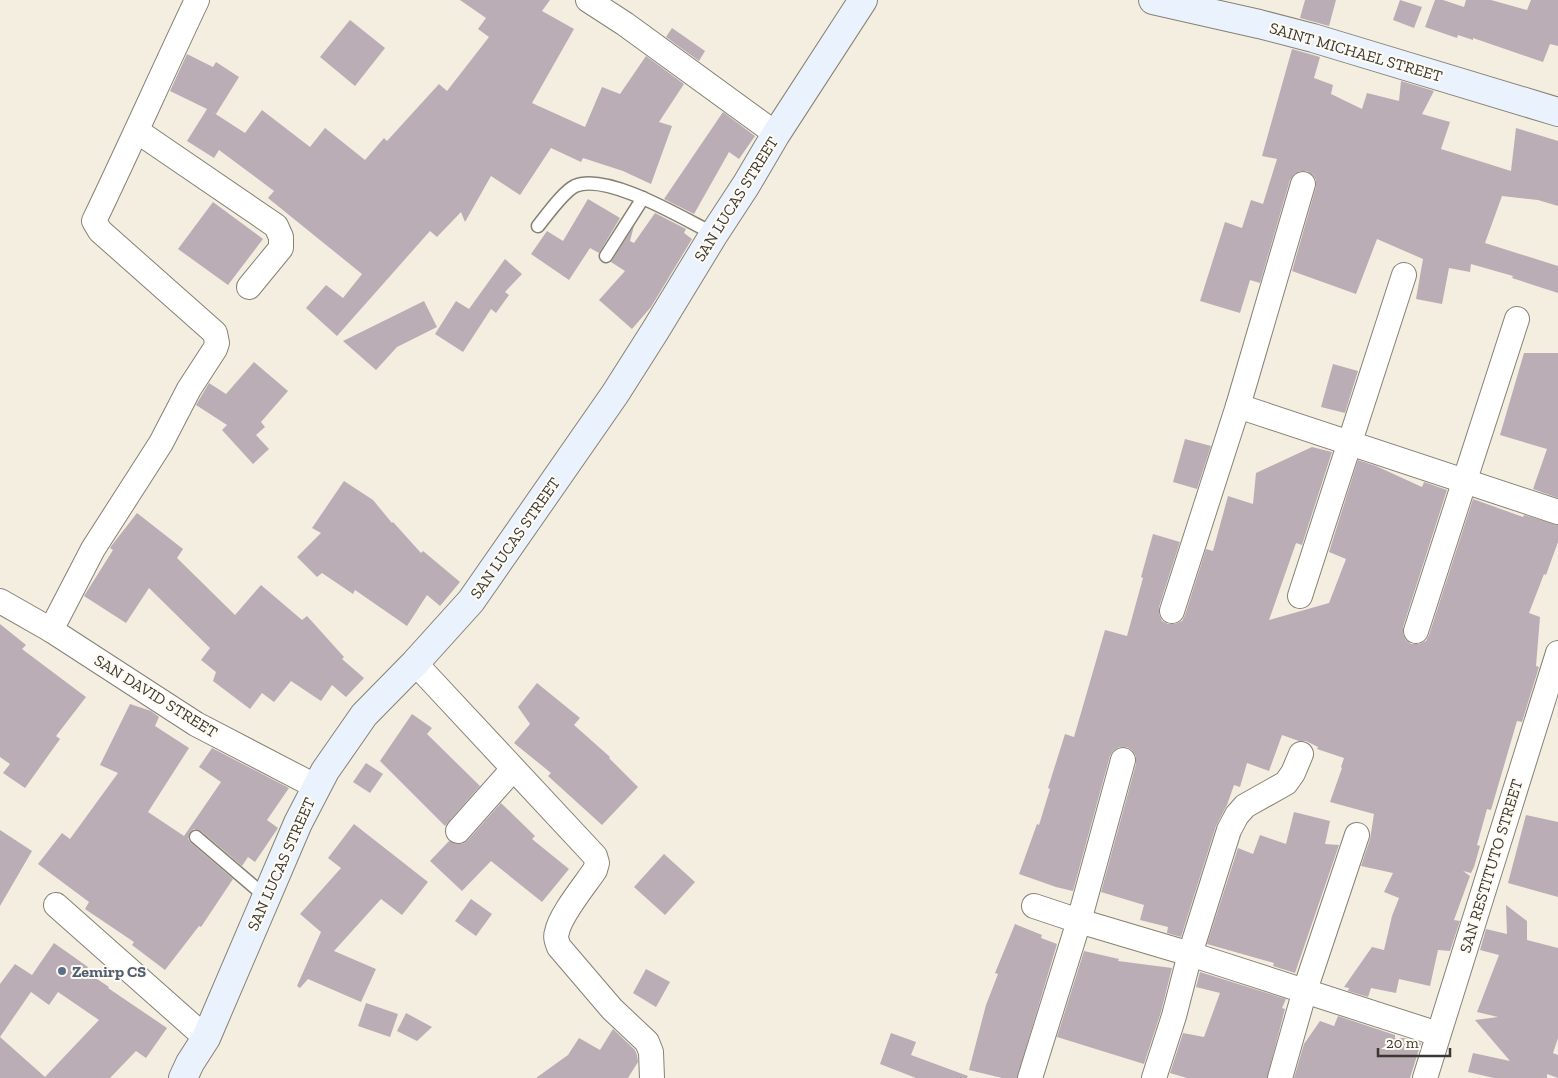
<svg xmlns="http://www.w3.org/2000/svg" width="1558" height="1078" viewBox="0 0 1558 1078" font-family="'Zilla Slab',serif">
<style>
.building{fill:#baadb5}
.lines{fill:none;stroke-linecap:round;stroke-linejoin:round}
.lane-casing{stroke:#878175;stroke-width:15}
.street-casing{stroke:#878175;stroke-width:26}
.secondary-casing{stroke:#878175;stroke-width:30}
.lane{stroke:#fff;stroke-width:12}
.street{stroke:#fff;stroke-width:24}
.secondary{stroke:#e9f2fd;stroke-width:28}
.service-dot{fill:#5c6f8a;stroke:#fffbf3;stroke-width:2}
.labels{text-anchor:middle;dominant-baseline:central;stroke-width:4;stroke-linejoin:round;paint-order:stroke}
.street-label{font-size:16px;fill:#3a3833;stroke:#fffbf3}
.service-label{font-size:16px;font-weight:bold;fill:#4e5e75;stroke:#fffbf3;text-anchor:start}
</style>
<rect width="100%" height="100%" fill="#f4eee0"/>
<g class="building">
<polygon points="460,0 550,0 542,11 574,29 532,103 585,127 602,87 620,94 646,56 684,84 659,122 672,126 651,184 623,171 583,158 581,162 551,148 520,195 491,176 465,222 461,212 437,237 430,231 337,336 306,308 326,285 343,298 362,274 268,198 274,191 219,150 214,158 187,141 207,109 170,91 187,54 213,67 216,62 239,77 216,114 211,111 245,133 262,110 310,147 325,128 365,160 384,138 387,141 439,84 447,91 489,37 478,29 486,18"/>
<polygon points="1305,0 1336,0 1329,26 1300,18"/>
<polygon points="1400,0 1422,7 1414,28 1393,20"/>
<polygon points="1435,0 1443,0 1464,7 1466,0 1491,0 1527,10 1531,0 1558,0 1558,46 1550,44 1543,62 1473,38 1473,40 1458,35 1457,38 1425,27"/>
<polygon points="350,20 385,48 355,86 320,57"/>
<polygon points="672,28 705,51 699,61 666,37"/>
<polygon points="1292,49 1320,57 1314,78 1333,85 1331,94 1362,109 1367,93 1399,101 1401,81 1434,91 1422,114 1450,122 1441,149 1511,171 1516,128 1558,141 1558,206 1538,200 1502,196 1485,243 1558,266 1558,293 1512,278 1513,276 1471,264 1470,272 1449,268 1442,304 1416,299 1423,259 1377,239 1356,294 1292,271 1316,187 1316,180 1313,175 1307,171 1300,171 1294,174 1290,180 1260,283 1250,280 1240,313 1200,301 1225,222 1242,228 1251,200 1263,204 1277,159 1262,156"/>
<polygon points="723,112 755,136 739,159 729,152 694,214 664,199"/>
<polygon points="588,199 620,218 599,253 590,248 569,280 531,254 547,231 563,241"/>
<polygon points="213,202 263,239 228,285 178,249"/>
<polygon points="655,213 686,229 684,233 692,239 651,307 632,329 599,300 625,271 611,262 634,226 630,241 634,243"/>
<polygon points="505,259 522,274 505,292 509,295 496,313 491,309 463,352 435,334 456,301 469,309"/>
<polygon points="424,301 437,327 397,347 376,370 343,341"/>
<polygon points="1524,353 1558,353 1558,498 1533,489 1547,449 1500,435"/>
<polygon points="254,362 288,391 261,422 265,427 256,435 269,449 253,464 222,430 227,425 196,405 209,383 226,394"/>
<polygon points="1333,364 1358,371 1345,413 1321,407"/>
<polygon points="1185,439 1211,446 1197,489 1173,482"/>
<polygon points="1312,447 1332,452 1302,545 1296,543 1269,620 1329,603 1346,559 1329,552 1358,460 1376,466 1422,487 1424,482 1447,490 1403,627 1403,634 1406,640 1411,644 1419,644 1426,641 1429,635 1473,499 1523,517 1524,515 1558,525 1558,542 1546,575 1544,574 1529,613 1540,617 1536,666 1539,667 1522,722 1517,721 1491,810 1487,809 1477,845 1480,846 1474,867 1471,873 1463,871 1470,876 1454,920 1460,921 1450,951 1438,950 1430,986 1399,979 1396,993 1371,988 1368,997 1348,991 1349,988 1344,987 1372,947 1384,950 1392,916 1399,898 1384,892 1393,873 1361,866 1370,839 1374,814 1330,802 1342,768 1341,767 1344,758 1317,749 1318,747 1306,741 1299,741 1282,735 1269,771 1247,763 1240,787 1234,785 1227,805 1216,826 1181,937 1167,933 1168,927 1140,920 1144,905 1101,892 1136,764 1136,756 1132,750 1127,747 1119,747 1113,751 1110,756 1073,891 1056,887 1019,874 1037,824 1039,825 1050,789 1048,788 1065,734 1074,737 1105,630 1127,636 1143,578 1141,577 1153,534 1180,542 1159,607 1159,614 1162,621 1168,624 1175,624 1182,621 1185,615 1206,549 1213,551 1228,496 1253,504 1256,473"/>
<polygon points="344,481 373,500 392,523 393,522 421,553 423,551 460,582 440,606 427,595 407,626 355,590 353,594 322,573 317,577 297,557 321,533 312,528"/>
<polygon points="137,513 183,549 177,558 235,615 261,585 302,620 307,616 344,657 342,659 364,678 346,697 332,685 321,701 291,681 274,702 262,693 250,709 213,681 216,672 201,660 210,648 149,588 126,623 84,596 113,550 110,548 112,545"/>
<polygon points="0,624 26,645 22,649 86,697 56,736 60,739 25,788 3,773 10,764 0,757"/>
<polygon points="537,683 580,718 574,725 610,757 609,758 638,787 602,825 548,776 551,773 514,743 530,724 518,707"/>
<polygon points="130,704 151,711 159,717 155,726 189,748 148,812 184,836 221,782 199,767 212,748 289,788 267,820 278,828 255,862 248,857 242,866 201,831 194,829 190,832 188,839 191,843 233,879 201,927 199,926 165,970 132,945 134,942 85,909 89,902 38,864 62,833 70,839 118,773 100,765"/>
<polygon points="412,714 432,728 427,734 480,786 445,826 380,761"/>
<polygon points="366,763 383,774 370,793 353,782"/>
<polygon points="501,803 535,836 532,839 569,869 542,902 491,861 462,891 430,861 449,841 456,844 462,844 468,840"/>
<polygon points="1294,812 1330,821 1325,844 1339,845 1295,973 1273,966 1274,963 1207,944 1238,848 1253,854 1260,835 1286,844"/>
<polygon points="1526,815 1558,822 1558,897 1508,883"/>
<polygon points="354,824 428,882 402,915 381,899 334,951 376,969 361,1002 308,979 300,988 297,986 321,932 300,914 341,868 328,858"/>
<polygon points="0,830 32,851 0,906"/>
<polygon points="664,854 695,882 665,915 634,887"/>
<polygon points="471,899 492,914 476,936 455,921"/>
<polygon points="1506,905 1527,921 1527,940 1558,948 1558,1038 1553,1053 1558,1055 1558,1078 1547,1074 1547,1078 1494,1078 1468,1072 1473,1053 1510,1061 1475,1020 1498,1017 1477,1012 1499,955 1480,950 1486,929 1507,934"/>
<polygon points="1015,924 1042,935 1041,938 1057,944 1017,1078 1002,1078 969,1070 986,1005 998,974 995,973"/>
<polygon points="54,943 88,967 85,971 109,987 108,988 167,1028 146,1058 136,1051 110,1078 0,1078 0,1037 45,1077 99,1020 58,992 49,1005 31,992 0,1037 0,984 15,964 32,975"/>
<polygon points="1084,951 1119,959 1118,961 1172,968 1161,1012 1144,1064 1057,1037"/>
<polygon points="646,969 670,982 656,1007 633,993"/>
<polygon points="1200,972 1286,999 1282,1008 1285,1009 1267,1078 1187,1078 1170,1073 1183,1033 1204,1037 1220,993 1196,987"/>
<polygon points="366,1003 398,1014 390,1037 358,1026"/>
<polygon points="406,1013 432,1027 417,1041 397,1031"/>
<polygon points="1338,1016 1395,1035 1395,1038 1404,1038 1421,1043 1410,1078 1294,1078 1304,1044 1320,1021 1334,1026"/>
<polygon points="613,1029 635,1050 637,1055 638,1062 628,1078 536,1078 568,1055 579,1038 600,1050"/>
<polygon points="891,1033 916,1042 911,1055 968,1076 967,1078 916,1078 880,1064"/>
</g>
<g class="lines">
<defs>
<g id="lane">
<path d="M538,226C547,215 563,192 575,186C607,172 684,219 714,234"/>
<polyline points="606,256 643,198"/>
<polyline points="196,837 266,897"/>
</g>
<g id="street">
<polyline points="588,0 625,24 776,134"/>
<polyline points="137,131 276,226 281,237 281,248 249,287"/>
<polyline points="1238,406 1558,512"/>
<polyline points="1300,596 1404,275"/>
<polyline points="0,601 51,630 196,724 315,786"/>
<polyline points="1172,611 1238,406 1303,184"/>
<path d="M51,630L93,549L161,443L189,389L215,349L217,343L215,333L100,231L94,221C129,148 162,74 197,0"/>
<polyline points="1416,631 1517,319"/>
<path d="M415,663L595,856L597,863L595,870C585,885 560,915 557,932C555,937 557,942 559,947L612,1009L647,1042L651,1052L652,1078"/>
<polyline points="458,831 513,769"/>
<polyline points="56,905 206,1038"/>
<polyline points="1034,906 1079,921 1190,954 1438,1034"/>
<polyline points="1030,1078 1079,921 1123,760"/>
<polyline points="1154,1078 1174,1016 1190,954 1229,830 1237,815 1245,806 1286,783 1293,773 1301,754"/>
<polyline points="1280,1078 1305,990 1357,835"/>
<polyline points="1425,1078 1558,653"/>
</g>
<g id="secondary">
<polyline points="1153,0 1259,24 1313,38 1558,112"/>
<polyline points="183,1078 190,1063 206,1038 298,823 325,771 364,715 415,663 471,601 615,394 655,331 714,234 746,185 776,134 863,0"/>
</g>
</defs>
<use href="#lane" class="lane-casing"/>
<use href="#street" class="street-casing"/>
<use href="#secondary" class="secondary-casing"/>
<use href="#lane" class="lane"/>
<use href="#street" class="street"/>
<use href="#secondary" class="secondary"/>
</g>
<circle class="service-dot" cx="62" cy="971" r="5"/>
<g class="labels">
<g class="street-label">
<text transform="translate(1356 52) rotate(16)">SAINT MICHAEL STREET</text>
<text transform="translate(736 199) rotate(-58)">SAN LUCAS STREET</text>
<text transform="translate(515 538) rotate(-55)">SAN LUCAS STREET</text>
<text transform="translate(156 696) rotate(32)">SAN DAVID STREET</text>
<text transform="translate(281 864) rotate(-66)">SAN LUCAS STREET</text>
<text transform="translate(1491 866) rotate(-73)">SAN RESTITUTO STREET</text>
</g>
<g class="service-label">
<text x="72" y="971">Zemirp CS</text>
</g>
</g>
<path d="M1378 1048v8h72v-8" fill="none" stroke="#3a3833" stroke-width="2.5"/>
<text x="1386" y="1048" font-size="15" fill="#3a3833" stroke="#fffbf3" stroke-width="4" paint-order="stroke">20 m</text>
</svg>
